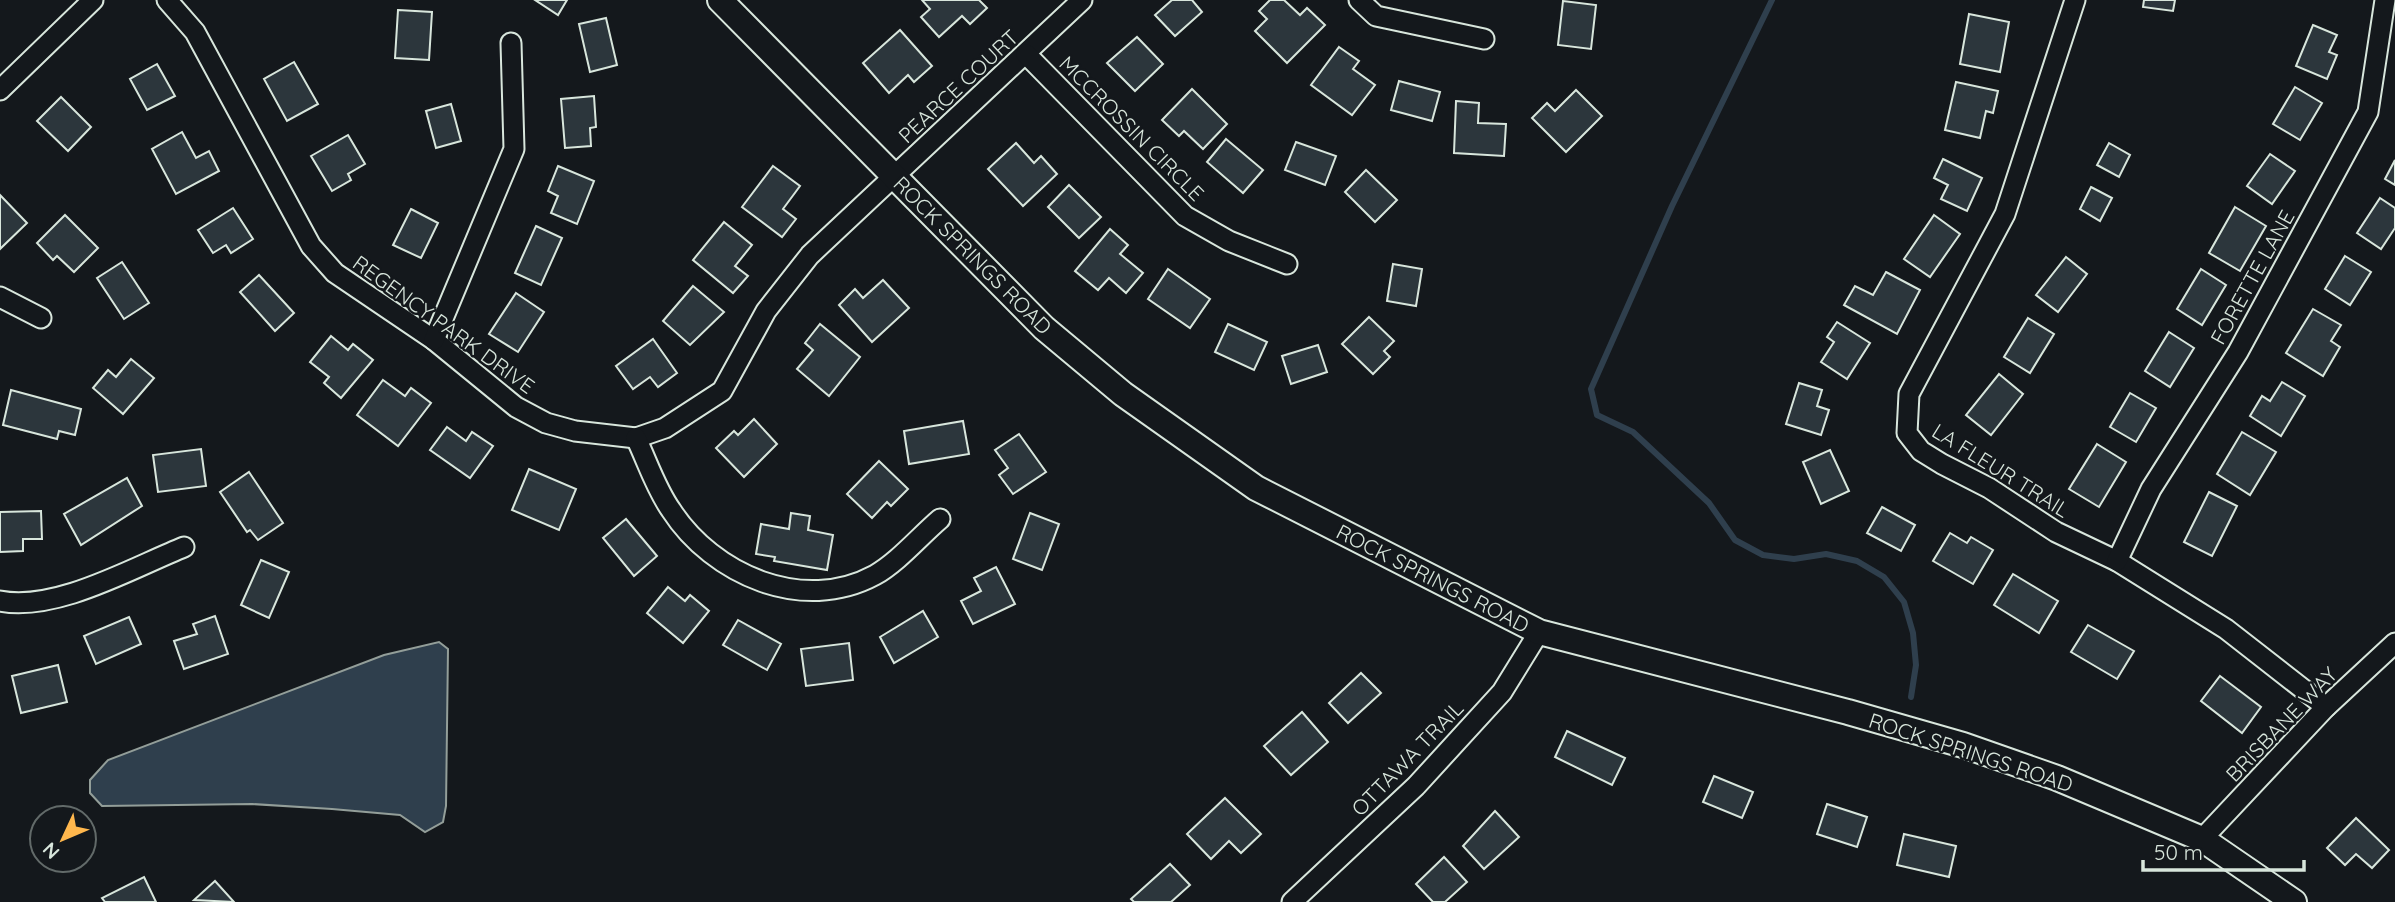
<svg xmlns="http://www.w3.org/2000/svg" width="2395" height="902" viewBox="0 0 2395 902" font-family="Quicksand,sans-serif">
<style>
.water{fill:#2f3f4d;stroke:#939e99;stroke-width:2}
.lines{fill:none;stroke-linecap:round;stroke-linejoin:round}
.stream{stroke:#2f3f4d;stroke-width:6}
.building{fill:#2c363c;stroke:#d8e6dc;stroke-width:2}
.minor-casing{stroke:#d8e6dc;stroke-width:23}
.tertiary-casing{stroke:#d8e6dc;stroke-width:28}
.minor{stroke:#14181c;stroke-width:19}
.tertiary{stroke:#14181c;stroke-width:24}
.labels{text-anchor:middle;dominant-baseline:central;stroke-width:5;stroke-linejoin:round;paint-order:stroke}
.street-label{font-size:21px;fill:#d8e6dc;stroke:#14181c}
</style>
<rect width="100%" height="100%" fill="#14181c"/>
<polygon class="water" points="439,642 448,649 446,806 443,822 425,832 400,815 332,809 252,804 102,806 90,793 90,780 108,760 384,655"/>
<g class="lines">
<polyline class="stream" points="1772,0 1672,206 1591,389 1597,415 1633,432 1709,503 1735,540 1763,555 1794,559 1826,554 1857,561 1884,577 1904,602 1913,633 1916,665 1911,697"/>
</g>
<g class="building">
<polygon points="535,0 567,0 558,15"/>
<polygon points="922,0 979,0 987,8 970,24 962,16 939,37 921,17 930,9"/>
<polygon points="1172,0 1192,0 1202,12 1175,36 1155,15"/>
<polygon points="1270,0 1284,0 1300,15 1307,8 1325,25 1287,63 1255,31 1267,19 1259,11"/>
<polygon points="2144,0 2175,0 2173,11 2143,7"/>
<polygon points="1563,1 1596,5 1591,49 1558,45"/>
<polygon points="398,10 432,12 429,60 395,58"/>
<polygon points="1969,14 2009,22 2000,72 1960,64"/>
<polygon points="606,18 617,65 590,72 579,24"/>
<polygon points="2313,25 2337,35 2329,52 2337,55 2327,79 2296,66"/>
<polygon points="900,30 932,66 914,82 908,75 889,93 863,63"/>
<polygon points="1137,37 1163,64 1135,91 1107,63"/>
<polygon points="1339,47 1359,61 1353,69 1375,85 1352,115 1311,85"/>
<polygon points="294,62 318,104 287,121 264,79"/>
<polygon points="157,64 175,96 147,110 130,79"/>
<polygon points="1399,81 1440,92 1432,121 1391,110"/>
<polygon points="1956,82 1998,91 1993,113 1986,111 1980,138 1945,130"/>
<polygon points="2295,87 2322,103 2300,140 2273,124"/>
<polygon points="1192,89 1227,124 1203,149 1184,131 1179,136 1162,120"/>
<polygon points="1576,90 1602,116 1566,152 1532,118 1547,103 1555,111"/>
<polygon points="594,96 596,127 590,128 591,146 565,148 561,99"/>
<polygon points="61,97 91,127 68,151 37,121"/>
<polygon points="1456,101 1479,103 1478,123 1506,124 1504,156 1454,153"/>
<polygon points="451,104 461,141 436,148 426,111"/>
<polygon points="182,132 196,158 209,151 219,171 176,194 152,149"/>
<polygon points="348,135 365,164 348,174 351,180 332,191 311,156"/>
<polygon points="1226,139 1263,170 1243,193 1207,162"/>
<polygon points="1296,142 1336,156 1325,185 1285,170"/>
<polygon points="1016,143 1034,163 1041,156 1057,174 1023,206 988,169"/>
<polygon points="2109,143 2130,155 2119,177 2097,165"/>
<polygon points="2270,154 2295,171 2272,204 2247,186"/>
<polygon points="1943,159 1982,178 1967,211 1941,199 1948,185 1934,178"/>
<polygon points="2395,160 2395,185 2385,179"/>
<polygon points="558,166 594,181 577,224 551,213 558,196 548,191"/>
<polygon points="773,166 800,186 783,209 796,219 782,237 742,207"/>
<polygon points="1366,170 1397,200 1375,222 1345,192"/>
<polygon points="1069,185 1101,217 1079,238 1048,207"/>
<polygon points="2091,187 2112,198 2100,221 2080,209"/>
<polygon points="0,195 27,223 0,249"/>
<polygon points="2380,198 2395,208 2395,228 2381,249 2357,233"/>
<polygon points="2235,207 2266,226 2240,271 2209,253"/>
<polygon points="233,208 253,239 231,253 226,245 213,253 198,230"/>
<polygon points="411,209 438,223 421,258 393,245"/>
<polygon points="65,215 98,248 74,272 57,256 53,260 37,243"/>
<polygon points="1934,215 1960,234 1930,277 1904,259"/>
<polygon points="724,222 752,245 735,266 748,276 733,293 693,260"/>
<polygon points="536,226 562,238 541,285 515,273"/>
<polygon points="1110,229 1128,245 1120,254 1143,273 1126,293 1109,278 1098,290 1075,271"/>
<polygon points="2345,256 2371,272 2350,305 2325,289"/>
<polygon points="2066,257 2087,274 2058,312 2036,295"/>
<polygon points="122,262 149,303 124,319 97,278"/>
<polygon points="1393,264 1422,269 1416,306 1387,301"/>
<polygon points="1168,269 1210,299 1190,328 1148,299"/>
<polygon points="2201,269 2226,285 2202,325 2177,309"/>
<polygon points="1886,272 1920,290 1897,334 1844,305 1855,286 1873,295"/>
<polygon points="259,275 294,313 275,331 240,292"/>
<polygon points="883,280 909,308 872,342 839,305 855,289 863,298"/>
<polygon points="693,286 724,312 690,345 663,321"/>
<polygon points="516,293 544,312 518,352 489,334"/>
<polygon points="2313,309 2341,325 2331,341 2340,347 2323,376 2286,353"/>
<polygon points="1369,317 1394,341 1384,351 1390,357 1373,374 1342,344"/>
<polygon points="2028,318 2054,334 2030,373 2004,357"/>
<polygon points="1837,322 1870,343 1847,379 1821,362 1834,342 1827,337"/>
<polygon points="820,324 860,357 829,396 797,369 813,350 805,343"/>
<polygon points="1228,324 1267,342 1254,370 1215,352"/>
<polygon points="2169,332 2194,348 2170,387 2145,371"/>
<polygon points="331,336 348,350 353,344 373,360 341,398 324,383 329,377 310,362"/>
<polygon points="653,339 677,373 658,387 650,377 633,389 616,366"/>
<polygon points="1318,345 1327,372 1291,384 1282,356"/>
<polygon points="131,359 154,378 123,414 93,388 108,370 116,377"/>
<polygon points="1999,374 2023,394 1991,435 1966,415"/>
<polygon points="383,380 405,396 411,388 431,403 398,446 357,415"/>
<polygon points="2282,382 2305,396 2281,436 2250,416 2262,396 2270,401"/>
<polygon points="1799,383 1822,390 1817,406 1829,410 1821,435 1786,424"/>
<polygon points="11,390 81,409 75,435 59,431 57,439 3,425"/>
<polygon points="2130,393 2156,408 2136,442 2110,427"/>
<polygon points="754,419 777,444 744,477 716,448 734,431 738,435"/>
<polygon points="963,421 969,454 909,464 904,431"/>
<polygon points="447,427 466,441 472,432 493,446 470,478 430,450"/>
<polygon points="2242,432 2276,452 2250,495 2217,474"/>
<polygon points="1019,434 1046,472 1013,494 999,475 1008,468 995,450"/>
<polygon points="2097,444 2126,462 2099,507 2069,489"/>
<polygon points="201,449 206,486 158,492 153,455"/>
<polygon points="1830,450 1849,491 1821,504 1803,462"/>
<polygon points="879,461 908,489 891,506 887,502 872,518 847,494"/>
<polygon points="529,469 576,489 559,530 512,510"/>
<polygon points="249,472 283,523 258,540 250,530 247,532 220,492"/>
<polygon points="127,478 142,506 81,545 64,514"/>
<polygon points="2209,492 2237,506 2212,556 2184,542"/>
<polygon points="1882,507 1915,525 1901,551 1867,533"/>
<polygon points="41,511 42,539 23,539 23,551 0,552 0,512"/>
<polygon points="791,513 810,516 808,530 833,535 827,570 774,561 775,557 756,554 761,524 789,529"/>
<polygon points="1030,513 1059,524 1042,570 1013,559"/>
<polygon points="626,519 657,556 634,576 603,538"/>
<polygon points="1950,533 1967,543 1971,537 1993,550 1973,584 1933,561"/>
<polygon points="261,560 289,572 269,618 241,605"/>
<polygon points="996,567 1015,604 973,624 961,601 981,591 974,578"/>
<polygon points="2013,574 2058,601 2039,633 1994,605"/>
<polygon points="668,587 685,601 690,595 709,611 683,643 647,613"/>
<polygon points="923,611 938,637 894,663 880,637"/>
<polygon points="215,616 228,654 184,669 174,641 197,634 193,624"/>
<polygon points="129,617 141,644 96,664 84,636"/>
<polygon points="738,620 781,644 767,670 723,645"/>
<polygon points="2088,625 2134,651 2117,679 2071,652"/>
<polygon points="849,643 853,680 806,686 801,649"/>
<polygon points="58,665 67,702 21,713 12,676"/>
<polygon points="1361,673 1381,693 1348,723 1329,703"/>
<polygon points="2220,676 2261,707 2242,733 2201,701"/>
<polygon points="1302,712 1328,742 1291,775 1264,746"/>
<polygon points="1567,731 1625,758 1612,785 1555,757"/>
<polygon points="1714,776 1753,792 1742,818 1703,802"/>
<polygon points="1225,798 1261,834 1241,853 1229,841 1211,859 1187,834"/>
<polygon points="1827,804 1867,817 1857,847 1817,834"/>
<polygon points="1495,811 1519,837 1484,869 1463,846"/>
<polygon points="2356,818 2389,850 2372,868 2356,854 2345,865 2327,848"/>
<polygon points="1904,834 1956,846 1949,877 1897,865"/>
<polygon points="1444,857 1467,882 1445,902 1433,902 1416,884"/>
<polygon points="1170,864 1190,885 1171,902 1134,902 1131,899"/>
<polygon points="144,877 156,902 105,902 102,898"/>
<polygon points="215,881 234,902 194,900"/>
</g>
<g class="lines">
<defs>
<g id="minor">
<polyline points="167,0 195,32 311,246 335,273 434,340 516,407 546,423 575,431 636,438 665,428 722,391 766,311 810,255 1082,0"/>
<polyline points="1359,0 1376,16 1484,39"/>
<polyline points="2075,0 2005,214 1909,394 1907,433 1921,451 1942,464 1989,488 2056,532 2117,561 2226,629 2326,707"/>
<polyline points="1026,54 1185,216 1229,241 1287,264"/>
<polyline points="0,90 93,0"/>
<polyline points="0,297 41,318"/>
<polyline points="434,340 514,149 511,43"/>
<path d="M636,438C647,461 656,489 671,510C713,575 803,614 875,575C898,562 919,537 940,519"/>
<polyline points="2117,561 2151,489 2238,352 2368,112 2385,0"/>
<path d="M0,601C56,612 132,568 184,547"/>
<polyline points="2202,839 2326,707 2395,643"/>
<polyline points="1292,902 1416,786 1502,692 1539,632"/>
</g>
<polyline id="tertiary" points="720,0 1044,328 1123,394 1256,488 1539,632 1848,712 1963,745 2057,778 2202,839 2294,902"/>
</defs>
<use href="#minor" class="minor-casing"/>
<use href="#tertiary" class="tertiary-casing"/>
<use href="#minor" class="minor"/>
<use href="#tertiary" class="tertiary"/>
</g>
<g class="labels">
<g class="street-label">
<text transform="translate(958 86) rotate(-43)">PEARCE COURT</text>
<text transform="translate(1132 128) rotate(45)">MCCROSSIN CIRCLE</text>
<text transform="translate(973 255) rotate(45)">ROCK SPRINGS ROAD</text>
<text transform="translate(2252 277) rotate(-61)">FORETTE LANE</text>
<text transform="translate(444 324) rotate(36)">REGENCY PARK DRIVE</text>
<text transform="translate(2001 470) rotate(32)">LA FLEUR TRAIL</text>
<text transform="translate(1433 578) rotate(27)">ROCK SPRINGS ROAD</text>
<text transform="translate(2281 724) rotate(-46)">BRISBANE WAY</text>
<text transform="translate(1971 752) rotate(18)">ROCK SPRINGS ROAD</text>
<text transform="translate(1407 758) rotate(-46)">OTTAWA TRAIL</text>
</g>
</g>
<g transform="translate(63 839) rotate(226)"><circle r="33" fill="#14181c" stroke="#626a69" stroke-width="2"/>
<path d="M0-5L12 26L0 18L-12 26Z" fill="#ffb74d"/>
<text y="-10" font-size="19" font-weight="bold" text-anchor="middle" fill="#d8e6dc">N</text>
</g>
<path d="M2143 860v10h161v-10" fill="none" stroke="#d8e6dc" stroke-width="3.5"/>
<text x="2154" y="860" font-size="21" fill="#d8e6dc" stroke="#14181c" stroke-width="5" paint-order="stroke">50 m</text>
</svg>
